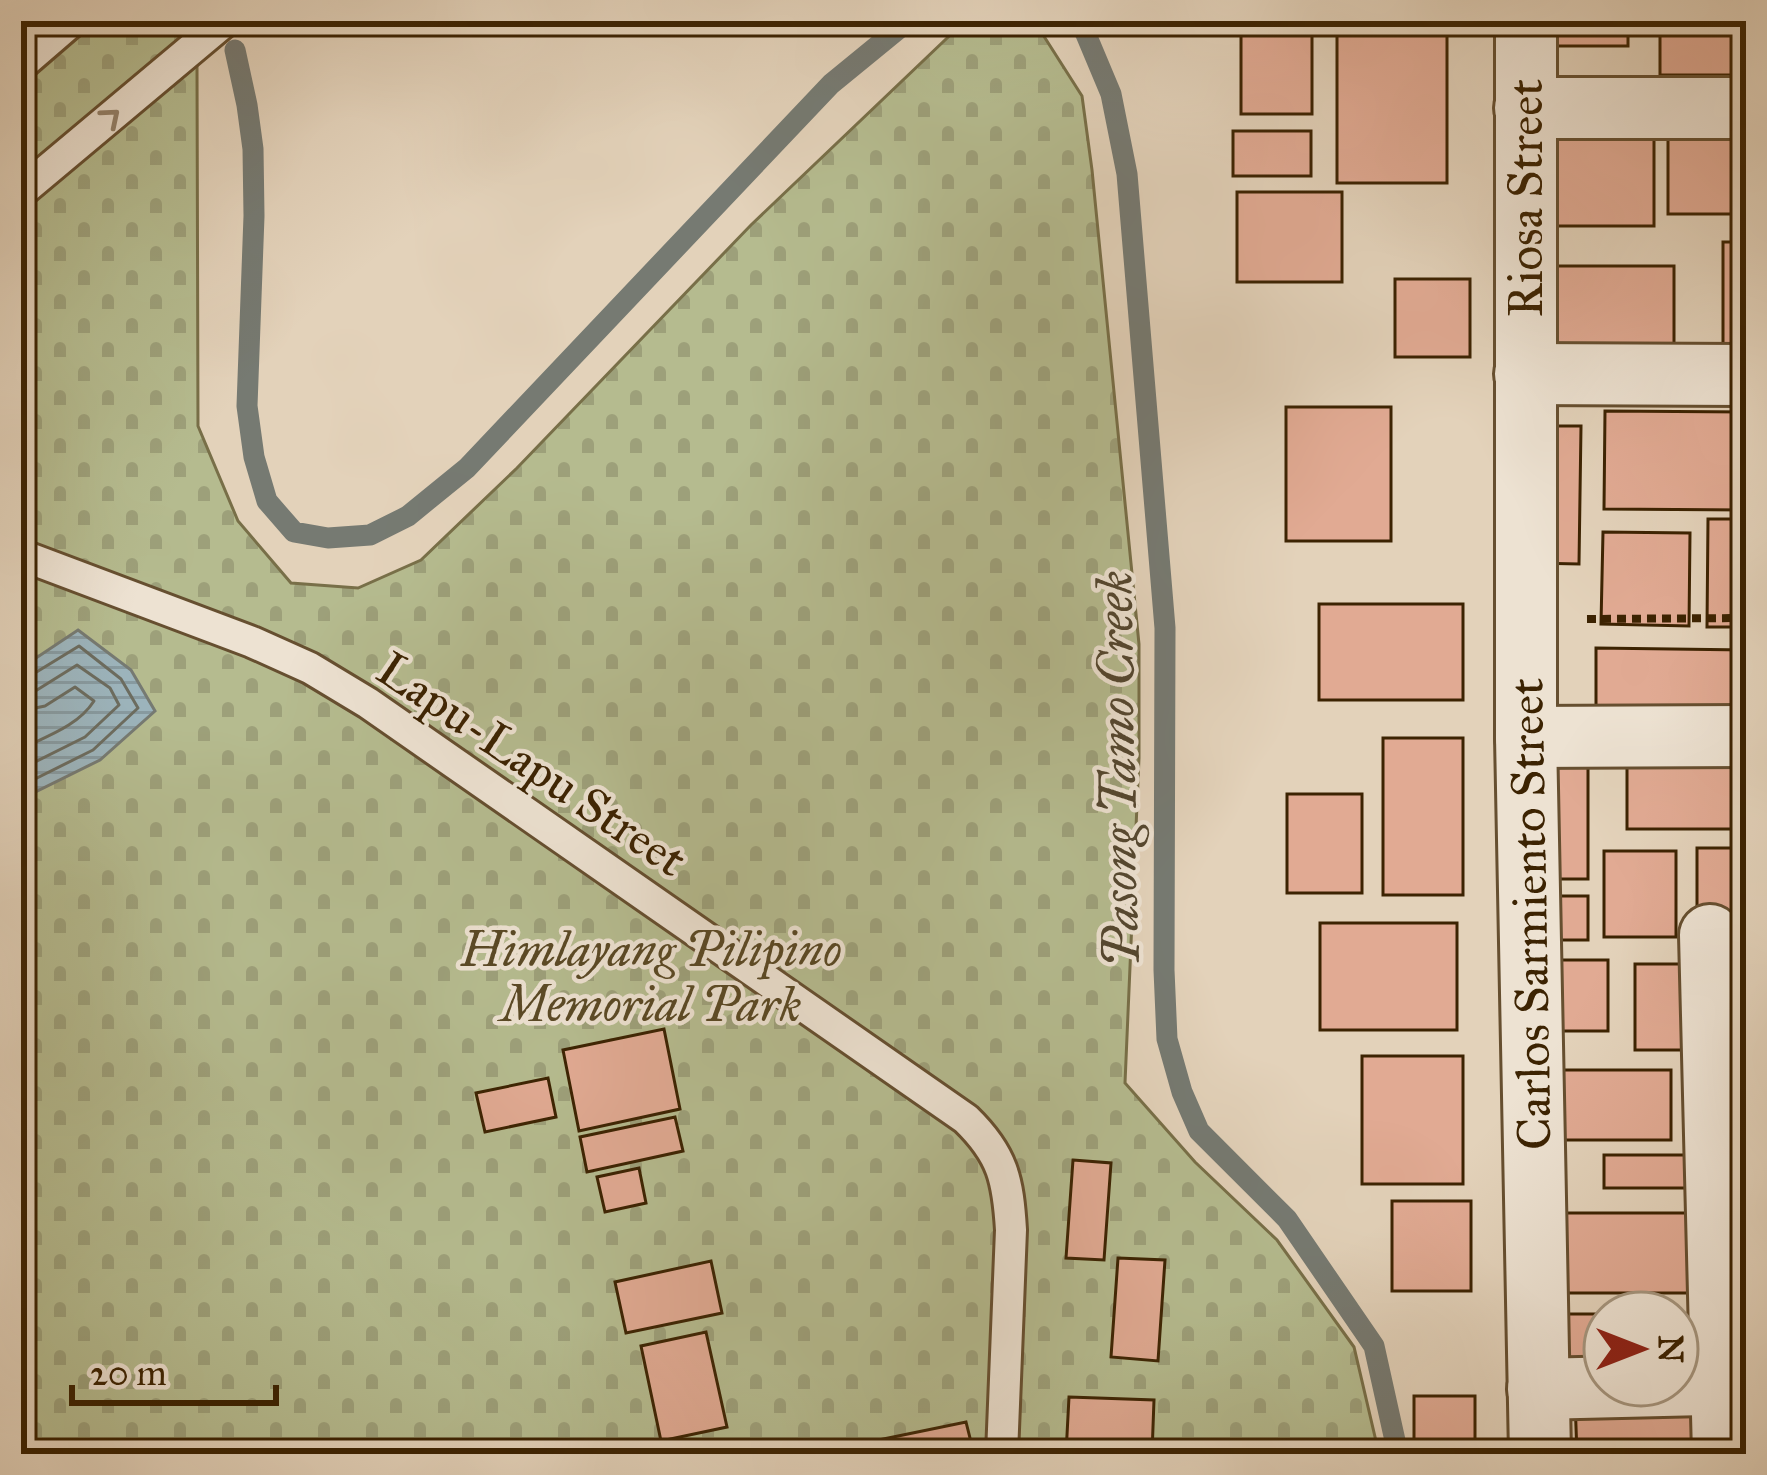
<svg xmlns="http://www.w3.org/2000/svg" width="1767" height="1475" viewBox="0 0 1767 1475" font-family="'IM FELL Great Primer',serif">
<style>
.cemetery{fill:url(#cemetery-stones);stroke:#786f48;stroke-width:3}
.water{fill:url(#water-rules);stroke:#767a72;stroke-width:3}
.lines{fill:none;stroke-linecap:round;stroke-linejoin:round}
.shore{stroke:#6c6c5f;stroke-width:3}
.stream{stroke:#767a72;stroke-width:21}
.building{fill:#e1aa93;stroke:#3c2302;stroke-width:3}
.lane-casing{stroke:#664f30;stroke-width:36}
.street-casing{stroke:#664f30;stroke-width:66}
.path{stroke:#3c2302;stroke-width:8;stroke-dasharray:9 6;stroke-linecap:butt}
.lane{stroke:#ede2d2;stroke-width:30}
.street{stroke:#ede2d2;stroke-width:60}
.oneway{stroke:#94826a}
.labels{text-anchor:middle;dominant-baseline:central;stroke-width:9;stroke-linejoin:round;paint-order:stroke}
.street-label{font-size:48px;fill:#3c2302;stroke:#ede2d2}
.park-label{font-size:48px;font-style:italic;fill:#5a4925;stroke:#ede2d2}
.water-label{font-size:51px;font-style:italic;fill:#544730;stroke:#ede2d2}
</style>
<defs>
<pattern id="cemetery-stones" width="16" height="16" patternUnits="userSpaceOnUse" patternTransform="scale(3)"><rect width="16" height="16" fill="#b5bb8f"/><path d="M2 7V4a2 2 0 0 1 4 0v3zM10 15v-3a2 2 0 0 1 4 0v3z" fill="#9da07a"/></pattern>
<pattern id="water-rules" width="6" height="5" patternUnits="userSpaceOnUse" patternTransform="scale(3)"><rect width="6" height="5" fill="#9cb4bc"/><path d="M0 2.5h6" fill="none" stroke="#879aa0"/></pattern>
</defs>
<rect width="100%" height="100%" fill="#e3d2ba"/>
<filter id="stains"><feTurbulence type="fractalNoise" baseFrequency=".00167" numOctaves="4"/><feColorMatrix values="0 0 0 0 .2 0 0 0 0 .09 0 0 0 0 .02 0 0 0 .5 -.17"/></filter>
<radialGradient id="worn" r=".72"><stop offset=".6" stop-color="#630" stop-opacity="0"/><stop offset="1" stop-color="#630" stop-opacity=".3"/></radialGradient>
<polygon class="cemetery" points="21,21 172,21 197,66 198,426 238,521 291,583 358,588 421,560 517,468 751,225 965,21 1020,21 1038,27 1082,96 1092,170 1139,644 1139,758 1125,1083 1195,1162 1277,1240 1354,1347 1379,1454 21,1454"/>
<polygon class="water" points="78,630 131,670 155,711 100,760 21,799 21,668"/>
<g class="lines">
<g class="shore">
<polyline points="21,677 30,676 79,646 121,679 138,708 93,750 21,786"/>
<polyline points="21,692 37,690 77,665 110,688 119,705 85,737 21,769"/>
<path d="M21,711L45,706L75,687L94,701C78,726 47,736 21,749"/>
</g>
<g class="stream">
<polyline points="1076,21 1085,32 1111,94 1127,174 1165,628 1164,970 1167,1039 1182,1092 1199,1131 1287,1219 1374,1346 1398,1454"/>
<polyline points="235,50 247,105 253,149 254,216 247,406 254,457 267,501 294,532 328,538 370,535 408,516 467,468 831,84 908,21"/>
</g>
</g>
<g class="building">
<rect x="1337" y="21" width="110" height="162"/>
<rect x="1552" y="21" width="76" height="25"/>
<rect x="1660" y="21" width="86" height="54"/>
<rect x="1241" y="31" width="71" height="83"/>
<rect x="1532" y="121" width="122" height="105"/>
<rect x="1668" y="122" width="78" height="92"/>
<rect x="1233" y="131" width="78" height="45"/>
<rect x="1237" y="192" width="105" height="90"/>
<rect x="1723" y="242" width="23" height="102"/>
<rect x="1554" y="266" width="120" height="82"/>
<rect x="1395" y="279" width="75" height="78"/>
<rect x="1286" y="407" width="105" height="134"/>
<polygon points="1605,411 1746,412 1746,510 1604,509"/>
<polygon points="1533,426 1581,426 1579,564 1532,563"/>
<polygon points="1708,519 1746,519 1746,627 1707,627"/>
<polygon points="1603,532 1690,533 1689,626 1601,624"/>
<rect x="1319" y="604" width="144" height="96"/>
<polygon points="1596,648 1746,650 1746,728 1596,726"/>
<rect x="1383" y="738" width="80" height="157"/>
<rect x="1538" y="754" width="50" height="125"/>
<rect x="1627" y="756" width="118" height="73"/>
<rect x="1287" y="794" width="75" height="99"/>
<rect x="1697" y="848" width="49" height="76"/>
<rect x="1604" y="851" width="72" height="86"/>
<rect x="1535" y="896" width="53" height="44"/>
<rect x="1320" y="923" width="137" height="107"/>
<rect x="1722" y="958" width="24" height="53"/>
<rect x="1547" y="960" width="61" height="71"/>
<rect x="1635" y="964" width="64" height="86"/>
<polygon points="664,1029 680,1109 579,1131 563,1050"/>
<rect x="1362" y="1056" width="101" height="128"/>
<rect x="1558" y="1070" width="113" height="70"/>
<polygon points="548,1078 556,1117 485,1132 476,1093"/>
<polygon points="675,1117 683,1151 587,1172 580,1137"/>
<rect x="1604" y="1155" width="86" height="33"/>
<polygon points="1073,1160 1111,1163 1104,1260 1066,1258"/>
<polygon points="639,1168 646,1203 605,1212 597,1177"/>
<rect x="1392" y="1201" width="79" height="90"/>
<rect x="1554" y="1213" width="136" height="80"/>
<polygon points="1118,1258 1165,1260 1158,1361 1111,1357"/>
<polygon points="711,1261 722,1313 626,1333 615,1282"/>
<rect x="1562" y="1314" width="43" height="59"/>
<rect x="1677" y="1314" width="27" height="59"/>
<polygon points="706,1332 727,1427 661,1441 641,1346"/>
<polygon points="1709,1393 1712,1454 1577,1454 1575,1400"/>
<rect x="1414" y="1396" width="61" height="58"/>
<polygon points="1069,1397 1154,1400 1152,1454 1066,1454"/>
<polygon points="966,1422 974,1454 871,1454 869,1442"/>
</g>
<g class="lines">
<defs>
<g id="lane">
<polyline points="21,65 72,21"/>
<polyline points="21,192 225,21"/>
<path d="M21,555L252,642L310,668L368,703L966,1119C1003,1155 1008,1180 1011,1230L1002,1454"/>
</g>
<g id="street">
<polyline points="1526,21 1526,737 1540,1454"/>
<polyline points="1525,108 1746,108"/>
<polyline points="1525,374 1746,375"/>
<polyline points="1526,737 1746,736"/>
<polyline points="1710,935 1723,1454"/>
<polyline points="1538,1389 1746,1384"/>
</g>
</defs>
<use href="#lane" class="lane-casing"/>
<use href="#street" class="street-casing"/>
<polyline class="path" points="1587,619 1746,618"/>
<use href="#lane" class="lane"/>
<use href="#street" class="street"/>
</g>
<defs><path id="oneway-chevron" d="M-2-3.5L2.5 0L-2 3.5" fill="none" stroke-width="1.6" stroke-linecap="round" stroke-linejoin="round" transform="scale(3)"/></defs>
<use class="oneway" href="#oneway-chevron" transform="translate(111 117) rotate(-40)"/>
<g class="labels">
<g class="street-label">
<text transform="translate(1525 198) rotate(-90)">Riosa Street</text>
<text transform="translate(532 764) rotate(34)">Lapu-Lapu Street</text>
<text transform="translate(1530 914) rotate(-91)">Carlos Sarmiento Street</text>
</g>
<g class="park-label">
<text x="651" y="949">Himlayang Pilipino<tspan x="651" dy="55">Memorial Park</tspan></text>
</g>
<g class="water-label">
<text transform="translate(1118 769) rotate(-91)">Pasong Tamo Creek</text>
</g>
</g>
<rect width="1767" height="1475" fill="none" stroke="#e3d2ba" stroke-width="72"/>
<rect x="24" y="24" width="1719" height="1427" fill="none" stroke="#3c2302" stroke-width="6"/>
<rect x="36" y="36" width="1695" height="1403" fill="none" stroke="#3c2302" stroke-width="3"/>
<g transform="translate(1641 1349) rotate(90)"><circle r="57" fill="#ede2d2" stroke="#a6967f" stroke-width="3"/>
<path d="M0-9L21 45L0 30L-21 45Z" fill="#8f2418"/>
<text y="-18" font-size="33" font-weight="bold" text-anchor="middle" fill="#3c2302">N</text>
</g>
<path d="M72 1385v18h204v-18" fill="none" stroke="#3c2302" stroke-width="6"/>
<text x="90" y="1385" font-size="36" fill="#3c2302" stroke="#ede2d2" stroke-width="9" paint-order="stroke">20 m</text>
<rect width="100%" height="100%" filter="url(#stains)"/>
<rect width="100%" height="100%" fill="url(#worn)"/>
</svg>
